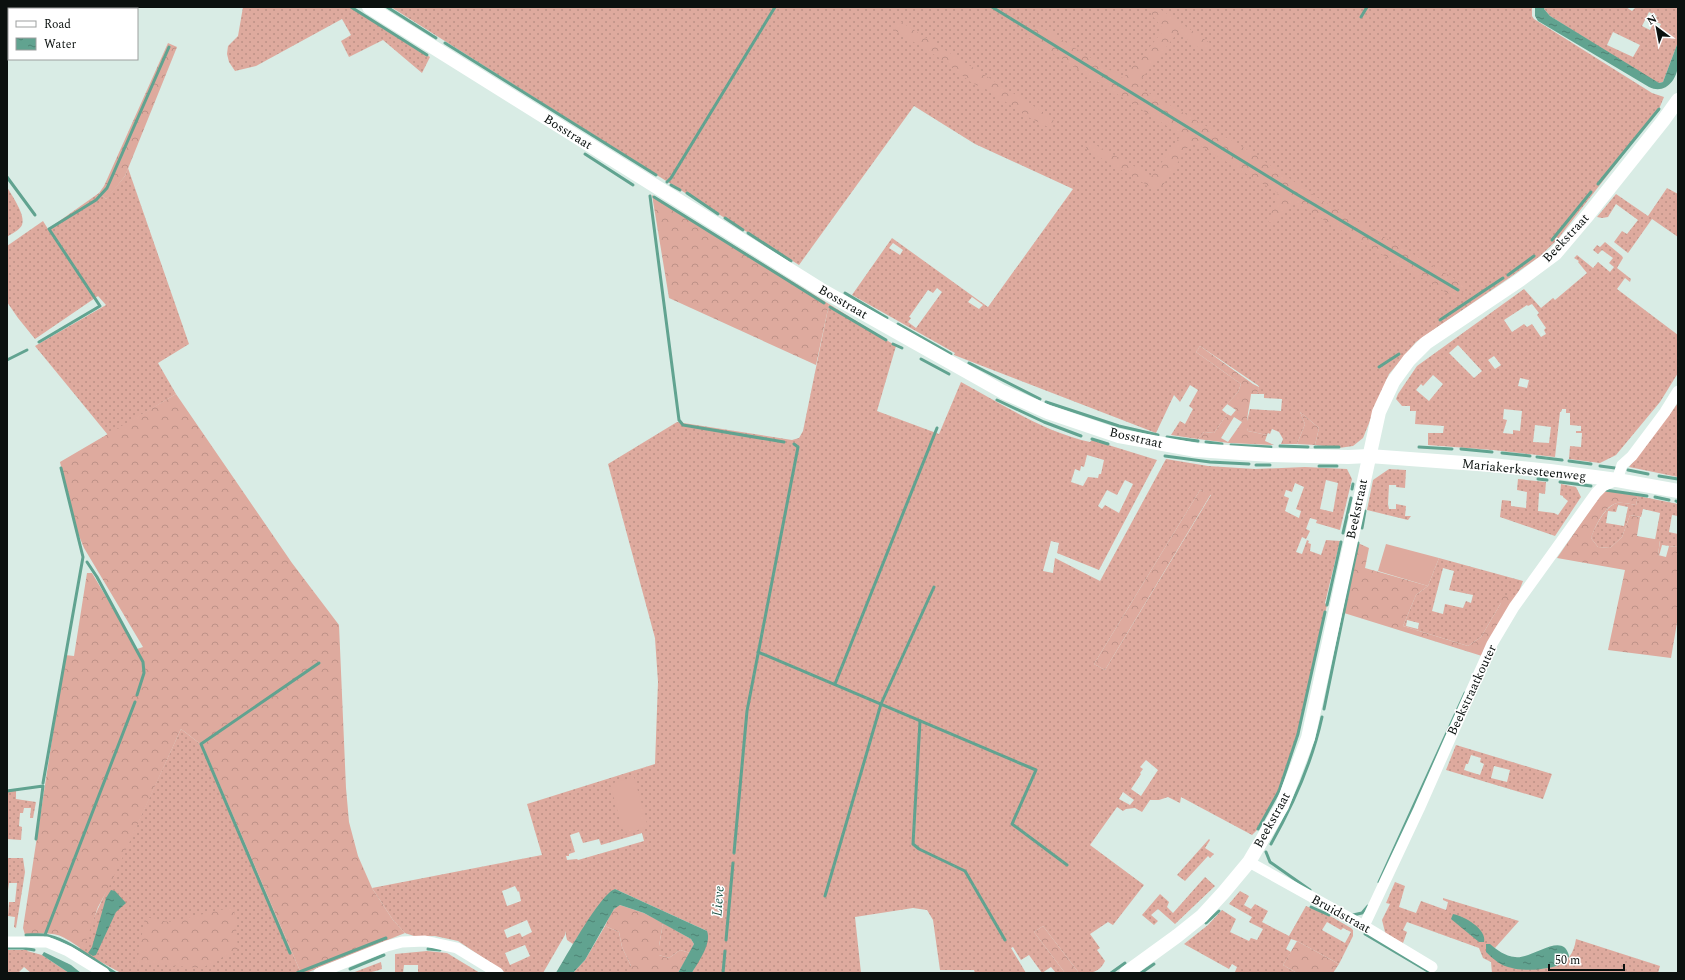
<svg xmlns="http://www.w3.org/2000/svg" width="1685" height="980" viewBox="0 0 1685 980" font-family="Spectral,serif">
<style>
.grass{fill:url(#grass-dots);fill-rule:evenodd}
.forest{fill:url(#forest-crowns);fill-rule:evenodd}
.pitch{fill:#deaa9e}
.water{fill:url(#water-ripples)}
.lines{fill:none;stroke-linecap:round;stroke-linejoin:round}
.stream{stroke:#61a390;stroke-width:3}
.minor{stroke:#fff;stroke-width:11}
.tertiary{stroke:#fff;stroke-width:14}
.labels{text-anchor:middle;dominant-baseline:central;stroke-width:3;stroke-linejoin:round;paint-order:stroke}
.street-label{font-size:13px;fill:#0b110f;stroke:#fff}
.water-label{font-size:14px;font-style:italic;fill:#1a5143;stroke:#fff}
</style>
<defs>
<pattern id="grass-dots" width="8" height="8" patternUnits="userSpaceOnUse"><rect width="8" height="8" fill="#deaa9e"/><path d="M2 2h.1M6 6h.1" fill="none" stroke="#bd9187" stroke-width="1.8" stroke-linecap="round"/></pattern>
<pattern id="forest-crowns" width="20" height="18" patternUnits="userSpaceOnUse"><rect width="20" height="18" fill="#deaa9e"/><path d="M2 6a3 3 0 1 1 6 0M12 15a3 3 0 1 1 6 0" fill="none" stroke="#bd9187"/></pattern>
<pattern id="water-ripples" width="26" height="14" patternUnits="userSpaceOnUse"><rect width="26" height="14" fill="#61a390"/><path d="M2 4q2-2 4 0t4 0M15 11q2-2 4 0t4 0" fill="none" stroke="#4e8374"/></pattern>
</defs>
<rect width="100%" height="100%" fill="#d9ece5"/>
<g class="grass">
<polygon points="243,7 351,7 430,57 422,73 383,40 349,57 341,41 351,35 342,19 256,66 235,71 229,62 227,54 228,46 238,36"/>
<path d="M391,7H1532V16L1534,19L1652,93L1664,97L1659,109L1557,240L1539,257L1509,278L1416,342L1389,374L1363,438L1353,446L1339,448L1315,445L1319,428L1300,412L1305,424L1297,444H1281L1283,439L1279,432L1272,429L1270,434L1268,433L1267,435L1248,431L1246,425L1250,409L1281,411L1282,399L1264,398V394H1257L1259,386L1200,346L1196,352L1241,384L1238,392L1222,410L1227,414L1214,433L1204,432L1198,439L1171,435L1180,421L1185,424L1193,409L1189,406L1198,390L1190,385L1180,402L1174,395L1156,433L954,355L955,353L852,295L892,238L988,307L1073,189L975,144L914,106L799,265ZM893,243L903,250L900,255L889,248ZM937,288L942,292L916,328L908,322L911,318L909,317L928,290L933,293ZM972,297L983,305L979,309L968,302Z"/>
<path d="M1545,7H1626L1632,11L1636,7H1678V42L1663,82L1659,83L1645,76L1550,16L1544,9ZM1649,12L1657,16L1654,21L1661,24L1659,28L1653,24L1650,30L1642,26ZM1613,32L1640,45L1633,57L1607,45Z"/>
<polygon points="128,168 189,344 158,363 176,394 108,435 35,346 106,305 98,296 35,339 18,318 7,302 7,246 43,221 48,229 99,193 106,199 125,176"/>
<path d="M7,187C12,196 26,215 22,225C20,230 11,234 7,237Z"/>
<polygon points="1667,188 1678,194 1678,237 1652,219 1628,253 1614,242 1622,231 1627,234 1638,220 1616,204 1608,217 1602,218 1597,217 1616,194 1648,216"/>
<path d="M1605,242L1622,256L1623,258L1617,268L1631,279L1630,282L1625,278L1617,289L1678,335V373L1660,402L1616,455L1600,463L1569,459L1570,446L1581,447L1582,433H1576V431H1581V426L1570,425V413H1566V409H1562L1561,412H1560L1555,457L1493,450L1428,445V433H1443L1444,426L1415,424L1416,411H1410V406H1402L1396,399L1398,394L1417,366L1524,289L1541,308L1553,298L1555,300L1587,273L1578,262L1579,261L1574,258L1577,255L1593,268L1598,262L1610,272L1614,267L1609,263L1613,258L1602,250L1598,254L1593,250L1597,245L1600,247ZM1532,304L1539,313L1537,315L1546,328L1544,330L1546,334L1541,337L1532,324L1527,327L1524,324L1512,332L1504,320L1527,305L1528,306ZM1458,345L1482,371L1474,378L1449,353ZM1494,356L1501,365L1495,369L1488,360ZM1433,375L1443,384L1429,401L1416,390L1421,384L1423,386ZM1520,378L1529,380L1527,388L1518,386ZM1504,409L1522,411L1520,431L1513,430V434L1503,433L1507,420L1503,419ZM1535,425L1551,427L1549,443L1533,442Z"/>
<path d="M829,304L896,346L877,411L939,434L961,382C1002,404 1044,432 1090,442L1092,440L1157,460L1099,570L1057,553L1059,543L1051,541L1043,571L1053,573L1055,558L1100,581L1166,459L1208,466L1255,469L1305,467L1347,469L1352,479L1340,530L1316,523L1317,520L1310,518L1306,529L1310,531L1306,539L1302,537L1296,552L1302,554L1307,540L1309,541L1308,543L1311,544L1310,551L1321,555L1326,540L1340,541L1325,603L1327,605L1298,734L1288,766L1279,791L1258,829L1252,835L1181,797L1180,803L1168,797L1159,800H1150L1142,812L1135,808L1126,809L1123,811L1117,807L1090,845L1144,885L1113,925L1108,922L1090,934L1100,948L1097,950L1105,961C1099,973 1092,973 1079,973L1043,926L1034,932L1065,973H1056L1051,967L1042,973L1029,955L1021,960L1013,947L1011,948L1026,973H975L974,970H940L933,920L927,910L913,908L855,917L861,973H692L707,942V931L615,889L580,933L573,944L567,940L565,931V935L543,973H506L458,941L435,936H414L405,933L393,920L372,888L542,855L527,804L655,764L658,682L655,638L608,464L677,422L792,440L799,438L803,431ZM1087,455L1104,460L1101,474H1099L1098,478L1088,477L1083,486L1071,482L1075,469L1080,471L1081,466L1084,467ZM1125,480L1133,484L1119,513L1105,505L1102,509L1098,506L1107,490L1117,495ZM1326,480L1338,483L1333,512L1320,509ZM1295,483L1304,487L1296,509L1301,511L1299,518L1285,511L1289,498L1284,496L1286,490L1292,492ZM1200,490L1211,495L1105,670L1094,664ZM1146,760L1158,770L1141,796L1131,789L1141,774L1140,773L1143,769L1140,767ZM1123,792L1134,800L1130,805L1119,799ZM579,832L583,843L599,839L601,845L642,833L644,841L578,860L577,859L567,860L566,856H569V854L575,852L570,835ZM515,886L518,892L519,891L521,901L507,906L502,891ZM527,920L532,932L522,937L520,933L507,938L504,930ZM525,945L530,956L510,965L505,953Z"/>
<polygon points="1678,403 1678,477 1629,467"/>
<polygon points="1389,469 1406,470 1405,488 1396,487 1396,485 1389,485 1388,504 1389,509 1396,509 1396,504 1406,506 1405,516 1411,516 1408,520 1367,510 1373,480"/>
<polygon points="1518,479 1546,482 1545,494 1539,493 1538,511 1554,513 1558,515 1568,501 1563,497 1563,496 1560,495 1561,484 1576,487 1581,497 1555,536 1500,517 1502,500 1511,501 1511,506 1526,508 1527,492 1517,490"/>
<path d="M1638,496L1678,504V516L1672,515L1669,532L1678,534V547L1662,545L1659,556L1658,555L1660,541L1655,540L1660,513L1643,509L1641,517L1630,515L1622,537L1610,548L1598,547L1591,538C1595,527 1604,507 1617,503C1622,502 1630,504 1636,505ZM1618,505L1628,507L1624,526L1606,523L1608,511L1616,512Z"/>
<path d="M1439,558L1523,581L1516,599L1501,603L1481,637L1468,646L1403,626L1416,595L1428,586ZM1443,568L1454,571L1449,590L1473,595L1471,603L1466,601L1463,608L1445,604L1443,614L1432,611ZM1407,620L1419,623L1418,629L1406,626Z"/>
<polygon points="181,729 203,746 301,973 121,973 79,950"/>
<path d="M1456,745L1552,774L1543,799L1446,770ZM1471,755L1481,758L1480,762L1484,764L1480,775L1464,770L1466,764H1468ZM1494,766L1510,770L1507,782L1491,778Z"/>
<polygon points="16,789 16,799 36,802 33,818 30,818 31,808 24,808 23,813 20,813 19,826 22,827 21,840 7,839 7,790"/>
<polygon points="1209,839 1210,840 1205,848 1214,854 1210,858 1208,856 1185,881 1177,875"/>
<polygon points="7,858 23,858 25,872 16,928 14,927 15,917 8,916 9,902 15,902 17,883 9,883 7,897"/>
<polygon points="1205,877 1215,886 1175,924 1158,909 1151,915 1158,921 1154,925 1142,915 1160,894 1169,902 1167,907 1173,913"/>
<path d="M1395,882L1405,886L1399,907L1416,913L1421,901L1446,910L1448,902L1443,900V898L1519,921L1495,948L1488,944L1517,969C1544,968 1571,973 1576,939L1660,966L1658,973H1492L1491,962L1483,958L1479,948L1407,922L1403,930L1407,932L1403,943L1386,936L1382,920L1390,904L1386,903Z"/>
<path d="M1240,891L1249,896L1244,905L1251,909L1255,904L1268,911L1262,922L1289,936L1306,906L1332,917L1351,928L1353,930V936L1339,964L1297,941L1291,939L1286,949L1291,952L1283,965L1297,973H1237L1235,972L1237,967L1232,964L1229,969L1184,944L1208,925L1222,910L1236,919L1230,932L1249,941L1251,938L1257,940L1263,929L1249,922L1252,917L1229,904ZM1327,922L1341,930L1343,928L1351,932L1345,943L1322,930Z"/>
<polygon points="663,923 691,939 694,944 690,953 680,950 669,958 659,955 659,946"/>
<polygon points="605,926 619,932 622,947 631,966 631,973 573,973 585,960"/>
<polygon points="7,950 28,950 27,951 42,955 69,973 31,973 24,967 18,973 7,973"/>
<polygon points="427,951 447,953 480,973 418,973 418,965 404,965 403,973 395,973 395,954"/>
<path d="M381,962L382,969C372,973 363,973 352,973Z"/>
</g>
<g class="forest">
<polygon points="1153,7 1157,7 1210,43 1207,51 1199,48 1178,32 1139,82 1142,89 1251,152 1318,198 1455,279 1466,288 1461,294 1452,296 1294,202 1281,215 1276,224 1268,222 1278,193 1192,141 1163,185 1152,188 1087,150 1085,144 1092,143 1152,176 1181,135 1028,37 1038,25 1123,78 1164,30 1151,14"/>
<polygon points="901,22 1054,119 1050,128 1026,116 990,91 972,83 938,57 891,28"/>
<polygon points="168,43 177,47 125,176 110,195 106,199 99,193 104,186"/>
<polygon points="652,195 829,304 816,365 669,298"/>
<path d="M1200,346L1253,384L1259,387L1257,394H1251C1250,405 1245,422 1248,431L1267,435L1265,441L1274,445L1229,443L1198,439L1204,432L1214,433L1227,414L1231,416L1236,410L1227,404L1238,392L1241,384L1196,352ZM1234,417L1242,422L1228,442L1221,438Z"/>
<path d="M176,394L292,563L339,625L346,788L349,822L358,856L372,888L393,920L405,933L306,973H301L203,746L181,729L110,885L98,907L83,950C58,932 55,932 25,935L23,928L65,655L74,656L87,573H92L137,649L143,647L84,548L75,526L60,462Z"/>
<polygon points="1300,412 1319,428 1315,445 1297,444 1305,424"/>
<polygon points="1200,490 1211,494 1105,670 1094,664"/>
<path d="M1605,490L1638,496L1636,505C1630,504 1622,502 1617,503C1604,506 1595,527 1591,538L1598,547L1610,548L1622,537L1630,515L1640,517L1637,536L1660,540L1658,555L1666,557L1669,546L1678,547V617L1671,658L1608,650L1625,570L1557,558L1597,500Z"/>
<polygon points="1358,543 1369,548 1365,568 1428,586 1416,595 1403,626 1468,646 1481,637 1501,603 1499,593 1516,599 1482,656 1344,613"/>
<path d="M620,905L644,913L663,923L659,946V955L669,958L680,950L690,953L678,973H631V966L622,947L619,932L605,926C609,918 612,908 620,905Z"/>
<polygon points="234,907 238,949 202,968 137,963 145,917 169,922"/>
<polygon points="1043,926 1079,973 1065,973 1034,932"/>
<polygon points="1297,941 1339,964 1333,973 1297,973 1283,965"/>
</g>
<g class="pitch">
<polygon points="1386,544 1439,558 1428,586 1378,571"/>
<polygon points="634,777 648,827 624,834 610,784"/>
</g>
<g class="water">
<path d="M1535,7H1545L1544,9L1550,16L1659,83L1663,82L1678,42C1678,50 1679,57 1678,65C1677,80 1665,95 1649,87L1538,21L1535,16Z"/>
<path d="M615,889L707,931C712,944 698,962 692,973H678L694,944L691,939L644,913L620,905L614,909L585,960L573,973H556C566,957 600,894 615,889Z"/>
<polygon points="111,890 115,891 126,903 116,912 96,955 93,956 88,953 92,947 106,898"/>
<path d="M1453,914C1464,916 1487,929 1484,942H1479L1451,919Z"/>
<path d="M1486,944H1490C1497,950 1505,956 1515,957C1532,960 1563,930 1569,956C1565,970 1524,972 1512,968C1501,966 1493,959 1486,952Z"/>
<polygon points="44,952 71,965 81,973 69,973 42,955"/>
</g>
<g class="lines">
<g class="stream">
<polyline points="351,7 427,55"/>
<polyline points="387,7 436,38"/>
<polyline points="992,7 1293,192 1458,290"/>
<polyline points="1361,17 1367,7"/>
<polyline points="445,43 656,175"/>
<polyline points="585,154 633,185"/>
<polyline points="7,177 35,215"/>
<polyline points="667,182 671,178 775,7"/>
<polyline points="1598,184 1659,109"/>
<polyline points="671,185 680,190"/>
<polyline points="687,193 718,214"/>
<polyline points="650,196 679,420 683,425 784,442"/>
<polyline points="654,197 824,303"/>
<polyline points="725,218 743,230"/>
<polyline points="748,233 791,261"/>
<polyline points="1552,240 1591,192"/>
<polyline points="1508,275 1534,256"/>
<polyline points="845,293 887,318"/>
<polyline points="830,307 886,340"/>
<polyline points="1440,320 1503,278"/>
<polyline points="898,324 951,354"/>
<polyline points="39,342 100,306 49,229 96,200 107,188 169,47"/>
<polyline points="893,344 902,348"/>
<polyline points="921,359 949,374"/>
<polyline points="7,360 27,350"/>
<polyline points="969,363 1040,399"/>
<polyline points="1379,367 1399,354"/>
<polyline points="997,400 1044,422 1081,436"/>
<polyline points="1046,402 1119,426 1158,435"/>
<polyline points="1167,437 1198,441"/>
<polyline points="1092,439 1108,444"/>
<polyline points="1206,442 1222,444"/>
<polyline points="1231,445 1271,447"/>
<polyline points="1280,446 1308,447"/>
<polyline points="1315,447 1339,447"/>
<polyline points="1419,447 1452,449"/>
<polyline points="1461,449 1492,452"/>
<polyline points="1502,453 1530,456"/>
<polyline points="1165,456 1210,462 1249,464"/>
<polyline points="1537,457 1562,460"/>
<polyline points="1569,461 1591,464"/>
<polyline points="1256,465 1270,465"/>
<polyline points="1319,466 1337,466"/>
<polyline points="1600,466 1615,468"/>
<polyline points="1628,470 1648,474"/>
<polyline points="1659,476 1678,479"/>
<polyline points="1538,479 1547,480"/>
<polyline points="1560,482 1591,486"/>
<polyline points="1352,489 1353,484"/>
<polyline points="1605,490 1647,496"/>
<polyline points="1655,497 1669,500"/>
<polyline points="1676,501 1678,502"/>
<polyline points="1362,528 1365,511"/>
<polyline points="1343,533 1351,498"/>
<polyline points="87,562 97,577 143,662 144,673 137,695"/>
<polyline points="1327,605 1341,542"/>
<polyline points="758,652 1036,770 1012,824 1067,865"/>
<polyline points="835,684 937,428"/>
<polyline points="1324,709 1358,543"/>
<polyline points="920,721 913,844 919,849 965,871 1005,940"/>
<polyline points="43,783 83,557 61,468"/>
<polyline points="7,791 43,786 36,839"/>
<polyline points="1258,829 1279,791 1298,734 1325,612"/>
<path d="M1271,844C1294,803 1312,763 1322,717"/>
<polyline points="1266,852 1270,862 1310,890"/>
<polyline points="734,853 747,711 798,447 794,444"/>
<polyline points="1379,882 1465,693"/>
<polyline points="825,896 881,704 934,587"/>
<polyline points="1311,907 1329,915"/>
<polyline points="1353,915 1362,913 1368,906"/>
<polyline points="1206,923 1219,911"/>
<polyline points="1365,934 1431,973"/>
<path d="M26,935C34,935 42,934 49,936C69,940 97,962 115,973"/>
<polyline points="45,935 135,702"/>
<polyline points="726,940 733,863"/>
<polyline points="7,948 23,948 34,950"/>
<polyline points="428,949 440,950"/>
<polyline points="290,953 201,744 319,663"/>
<polyline points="350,969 384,955"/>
<polyline points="297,973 386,938"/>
<polyline points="723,973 725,951"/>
<polyline points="1111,973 1125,963"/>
<polyline points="1141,973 1154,964"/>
</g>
<g class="minor">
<polyline points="1249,862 1364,926 1432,967"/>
<polyline points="1364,926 1419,809 1492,644 1514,607 1596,493 1603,486 1617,480 1622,465 1632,456 1665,412 1678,391"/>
<polyline points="7,942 47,942 68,951 104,973"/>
<polyline points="319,973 387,946 402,942 425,941 457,948 498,973"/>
</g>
<g class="tertiary">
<polyline points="369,7 820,289 1003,392 1048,412 1119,436 1196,450 1271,455 1348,457 1369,456 1491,465 1550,471 1617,480 1678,491"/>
<polyline points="1126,973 1177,936 1202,916 1224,892 1249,862 1282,806 1308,738 1379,412 1393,382 1409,360 1426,343 1520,280 1555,254 1588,215 1663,121 1678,100"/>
</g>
</g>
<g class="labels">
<g class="street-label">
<text transform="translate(568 132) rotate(32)">Bosstraat</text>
<text transform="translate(1566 238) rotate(-47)">Beekstraat</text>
<text transform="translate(843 302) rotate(30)">Bosstraat</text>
<text transform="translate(1136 438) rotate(13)">Bosstraat</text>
<text transform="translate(1524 470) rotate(6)">Mariakerksesteenweg</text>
<text transform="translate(1357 509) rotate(-78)">Beekstraat</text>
<text transform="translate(1472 690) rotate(-65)">Beekstraatkouter</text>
<text transform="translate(1272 820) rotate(-61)">Beekstraat</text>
<text transform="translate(1341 914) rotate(29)">Bruidstraat</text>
</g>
<g class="water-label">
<text transform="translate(718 901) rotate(-85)">Lieve</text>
</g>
</g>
<rect width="1685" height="980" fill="none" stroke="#0b110f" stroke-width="16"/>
<rect x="8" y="8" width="130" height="52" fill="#ffffff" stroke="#9da09f"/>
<rect x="16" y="21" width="20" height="6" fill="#ffffff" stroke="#9da09f"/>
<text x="44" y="28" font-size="12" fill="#0b110f">Road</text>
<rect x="16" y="38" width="20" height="12" fill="url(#water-ripples)" stroke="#9da09f"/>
<text x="44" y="48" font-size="12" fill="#0b110f">Water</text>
<g transform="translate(1657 28) rotate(328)" stroke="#ffffff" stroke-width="3" paint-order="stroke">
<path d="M0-3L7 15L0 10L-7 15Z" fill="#0b110f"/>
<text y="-6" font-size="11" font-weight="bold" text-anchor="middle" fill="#0b110f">N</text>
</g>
<path d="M1549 964v6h75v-6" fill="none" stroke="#0b110f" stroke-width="2"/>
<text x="1555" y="964" font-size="12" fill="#0b110f" stroke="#ffffff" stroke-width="3" paint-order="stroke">50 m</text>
</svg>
